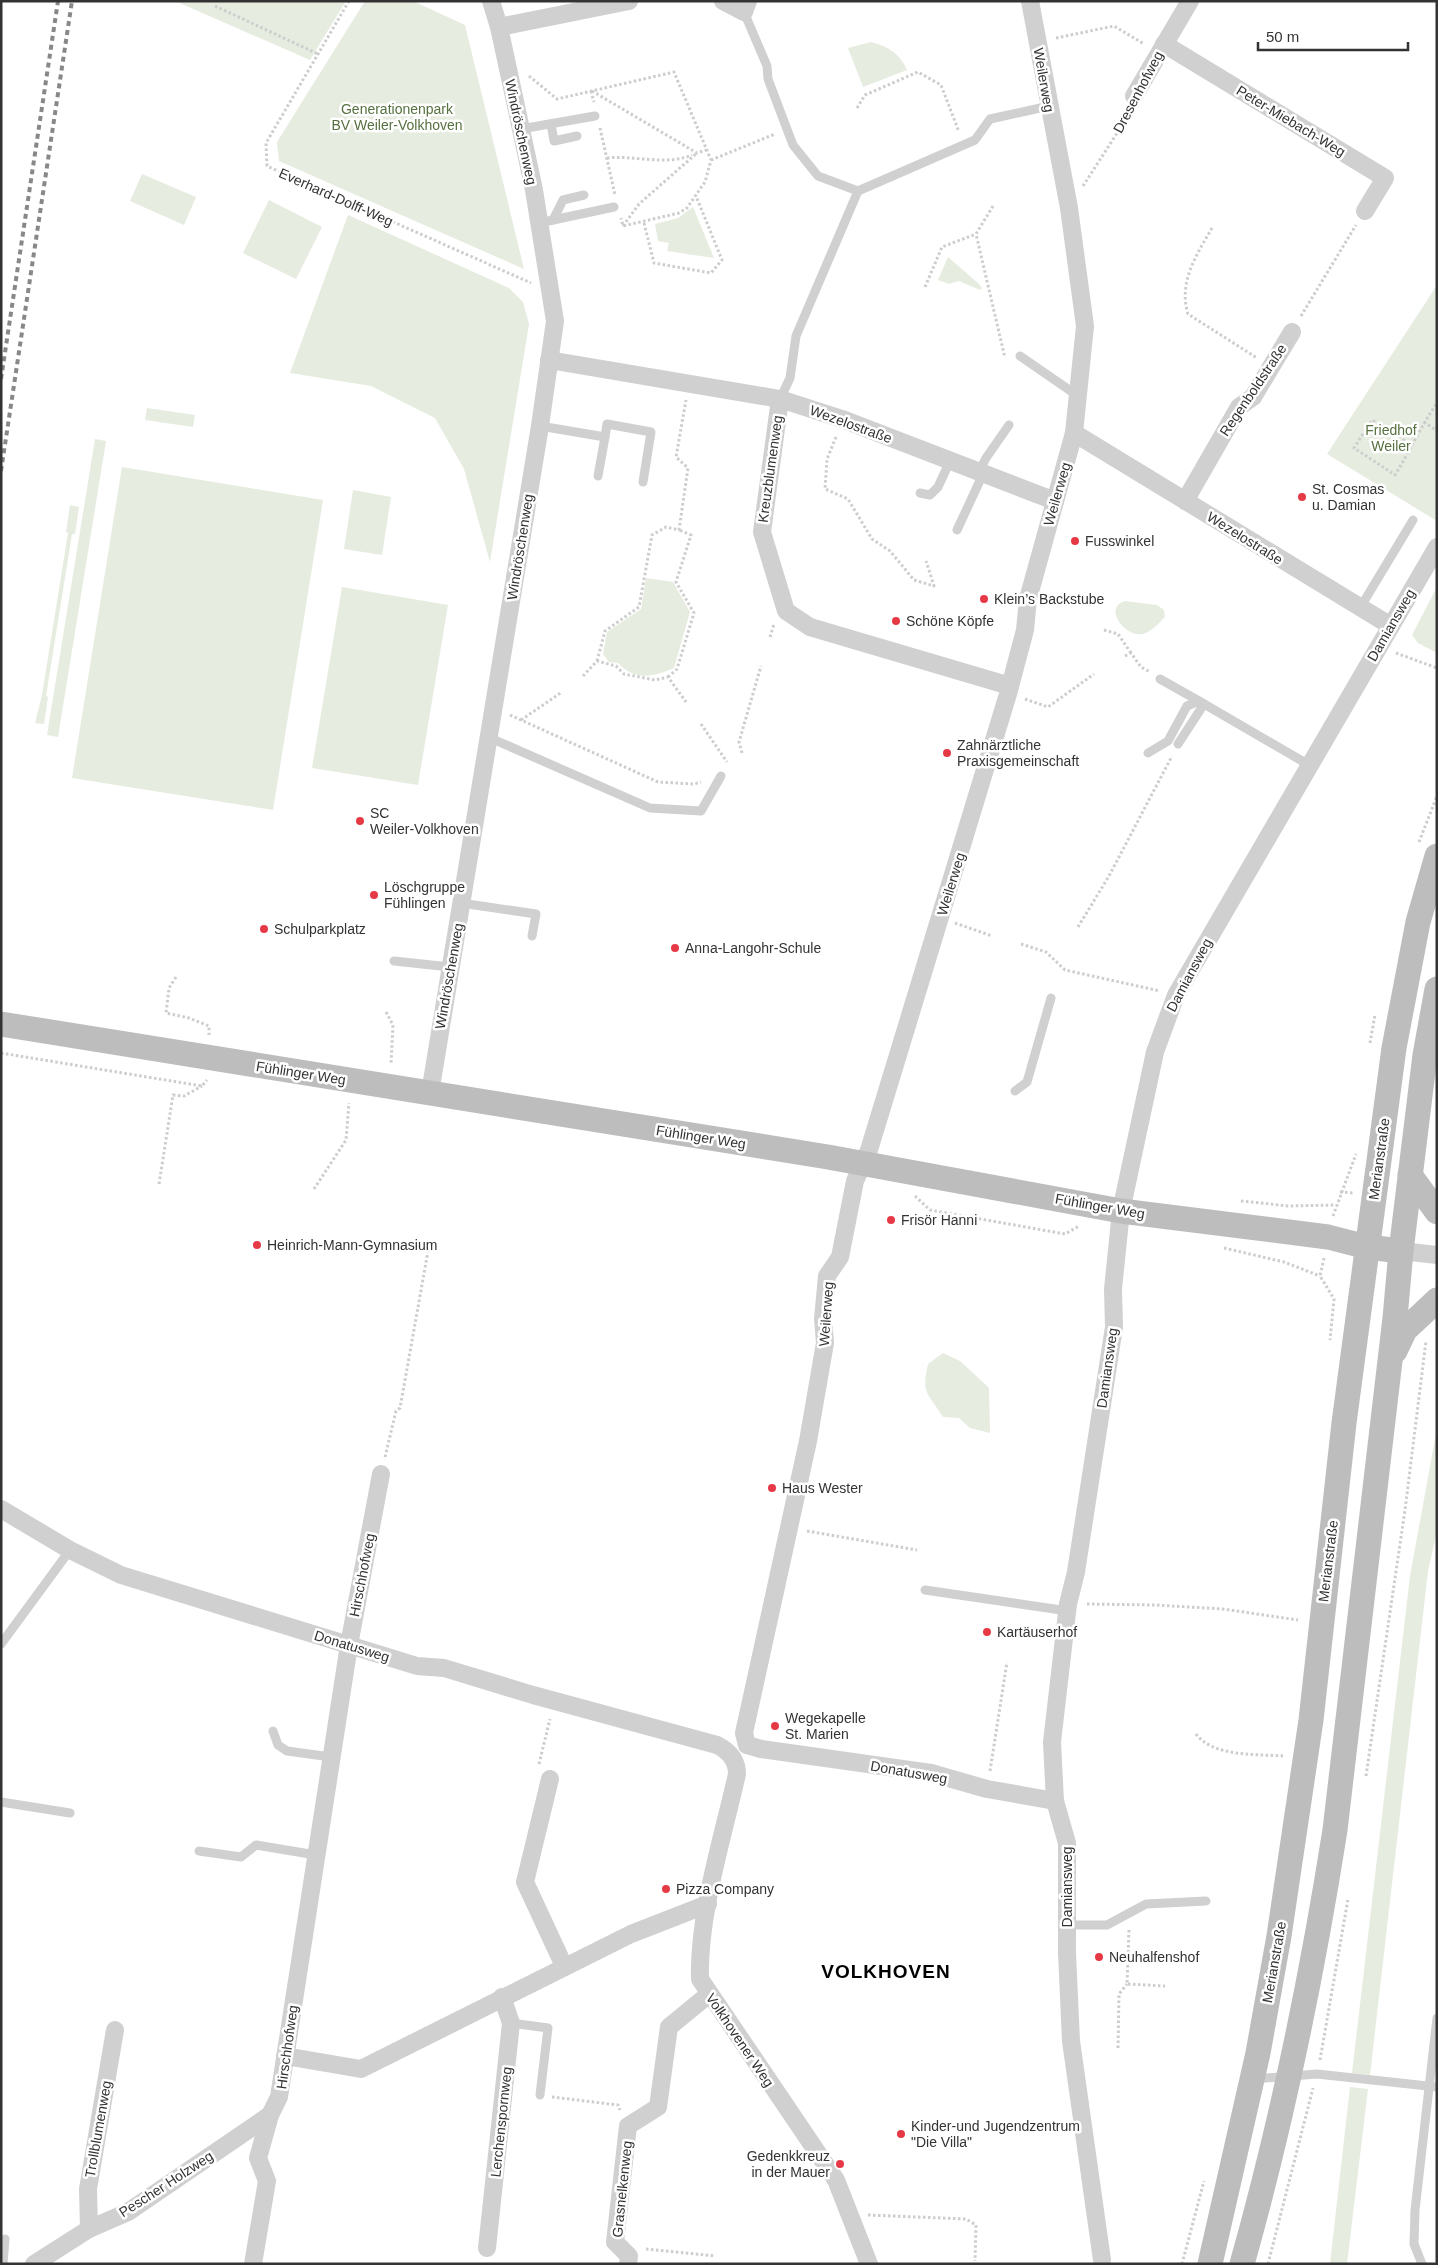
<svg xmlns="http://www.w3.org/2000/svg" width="1438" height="2265" viewBox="0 0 1438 2265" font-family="Arial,sans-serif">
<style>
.green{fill:#e6ecdf}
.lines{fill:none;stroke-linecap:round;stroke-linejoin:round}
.path{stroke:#cdcdcd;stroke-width:3;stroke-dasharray:2.5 2.5;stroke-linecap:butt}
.lane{stroke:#d0d0d0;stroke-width:9}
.street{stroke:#d0d0d0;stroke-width:18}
.secondary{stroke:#bdbdbd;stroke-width:25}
.rail{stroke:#888;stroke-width:4;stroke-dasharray:5 4;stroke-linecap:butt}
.poi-dot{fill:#e63946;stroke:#fff;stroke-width:2}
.labels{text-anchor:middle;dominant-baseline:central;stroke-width:5;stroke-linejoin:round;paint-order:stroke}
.street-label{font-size:14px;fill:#333;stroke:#fff}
.park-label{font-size:14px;fill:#56703f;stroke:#fff}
.poi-label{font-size:14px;fill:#333;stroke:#fff;text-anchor:start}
.district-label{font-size:19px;font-weight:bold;letter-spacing:1px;fill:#000;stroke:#fff}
</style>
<rect width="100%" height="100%" fill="#fff"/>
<g class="green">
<polygon points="175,1 346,1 310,60"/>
<polygon points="365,1 413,1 465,25 524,269 279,161 277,142"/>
<path d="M871,42C889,47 899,53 907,70L863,87L848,48Z"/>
<polygon points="142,174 196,197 184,225 130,201"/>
<polygon points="269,200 322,227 296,279 243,253"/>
<polygon points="693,207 714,258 667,251 669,243 658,241 655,224 678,218"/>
<polygon points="348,215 509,288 523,302 529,324 490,562 464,469 435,418 371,386 290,373"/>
<polygon points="948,257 979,284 982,288 980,290 959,281 949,284 938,280"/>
<polygon points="1437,285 1437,521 1327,454"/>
<polygon points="147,408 195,415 193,427 145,420"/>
<polygon points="95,439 106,441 58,737 47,735"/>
<polygon points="122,467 323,500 273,810 72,778"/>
<polygon points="353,490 391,497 382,555 344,549"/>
<polygon points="70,505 79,507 75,534 72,534 46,696 48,697 44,724 35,723 42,695 68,533 66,532"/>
<path d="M646,578L673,582L690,612L674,668C654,677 634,681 618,663L609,662L603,654L607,632L641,609Z"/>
<polygon points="342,587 448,605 418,785 312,768"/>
<polygon points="1437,587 1437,653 1418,643 1412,635"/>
<path d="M1125,601L1157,605L1164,610L1165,617C1159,623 1151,632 1143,634C1126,638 1102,608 1125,601Z"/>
<path d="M943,1353L960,1361L989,1388L990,1433L970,1428L959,1418L943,1417C928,1393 921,1394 928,1364Z"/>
<polygon points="1437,1428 1437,1531 1428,1571 1370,2075 1352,2073 1410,1576"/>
<polygon points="1350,2087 1368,2089 1347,2264 1330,2264"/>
</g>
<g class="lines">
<g class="path">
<polyline points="349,1 266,143 267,166 531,283"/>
<polyline points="215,6 318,54"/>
<polyline points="1056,38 1114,26 1144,44"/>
<polyline points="529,76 557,99 674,72 711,160 705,182 687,208 679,213 623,226 621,218"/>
<polyline points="591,91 594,102"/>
<polyline points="592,91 697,153 706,150"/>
<polyline points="857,108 865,95 918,72 941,85 959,132"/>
<polyline points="600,128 615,195"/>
<path d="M607,158C634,155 666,166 692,155"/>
<polyline points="711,160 775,134"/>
<polyline points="1083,186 1130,113"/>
<polyline points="993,206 976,234 1005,358"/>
<polyline points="644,223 654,263 711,273 722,260 696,196"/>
<polyline points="623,226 639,204 697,153"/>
<path d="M1212,228C1197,254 1178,282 1188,314L1257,358"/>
<polyline points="925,287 942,247 976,234"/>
<polyline points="1301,316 1356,225"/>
<polyline points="1424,422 1437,431"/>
<polyline points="836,437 827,459 825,489 848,499 872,539 890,551 914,580 934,586 926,561"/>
<path d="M1413,446L1372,420L1354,448L1395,475C1410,451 1421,426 1437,403"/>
<polyline points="1104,630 1118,634 1131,653"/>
<polyline points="770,637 774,624"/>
<polyline points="1396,653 1437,668"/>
<polyline points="1125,656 1131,653 1141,667 1150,672"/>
<polyline points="597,661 605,631 639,607 652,535 666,527 679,530 688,468 676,457 686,400"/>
<polyline points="583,676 597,661 616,666 624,674 655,680 668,677 686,702"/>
<polyline points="668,677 677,669 694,613 676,582 691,535 679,530"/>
<polyline points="1025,699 1048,707 1094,674"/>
<polyline points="510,715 658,782 694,784 701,782"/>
<polyline points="521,720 562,692"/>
<polyline points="701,724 727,762"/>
<polyline points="742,753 739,742 761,666"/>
<polyline points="1419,842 1437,796"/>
<polyline points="955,923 992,936"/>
<polyline points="1078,927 1109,876 1172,756"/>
<polyline points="1021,944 1046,952 1065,970 1160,991"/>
<polyline points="176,977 169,988 166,1013 189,1018 209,1026 209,1035"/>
<polyline points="386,1012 393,1025 391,1064"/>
<polyline points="1370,1043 1375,1015"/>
<polyline points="1,1053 202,1086 207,1080"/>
<polyline points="159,1184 173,1095 184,1096 202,1086"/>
<polyline points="314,1189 346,1140 349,1103"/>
<polyline points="1340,1192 1354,1193"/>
<polyline points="915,1196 930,1210 1065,1234 1079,1226"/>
<polyline points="1241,1201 1289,1206 1335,1205"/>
<polyline points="1333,1216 1356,1154"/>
<polyline points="1224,1248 1284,1262 1320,1276"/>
<polyline points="1324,1258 1320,1276 1334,1299 1330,1340"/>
<polyline points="385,1457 396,1411 400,1408 428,1251"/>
<polyline points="807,1531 917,1550"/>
<polyline points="1087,1604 1155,1605 1223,1609 1298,1620"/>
<path d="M1196,1734C1213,1757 1256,1754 1283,1756"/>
<polyline points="539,1764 550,1719"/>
<polyline points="990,1771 1007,1662"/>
<polyline points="1366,1776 1405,1510 1426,1341"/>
<polyline points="1129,1930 1127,1984 1165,1986"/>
<polyline points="1118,2048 1119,1994 1127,1984"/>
<polyline points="1320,2060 1348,1899"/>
<polyline points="552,2097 618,2105 620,2110"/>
<polyline points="868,2215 966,2219 976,2225 975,2261"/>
<polyline points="646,2249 715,2256"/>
<polyline points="1182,2264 1204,2181"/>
<polyline points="1268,2264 1313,2088"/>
</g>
<g class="lane">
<polyline points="744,12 767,66 768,79 793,145 818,176 858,191 975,140 990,119 1049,106"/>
<polyline points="551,124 554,141 577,136"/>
<polyline points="521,129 595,116"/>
<polyline points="553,220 563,200 584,195"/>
<polyline points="539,223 614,207"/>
<polyline points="1020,356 1078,396"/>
<polyline points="780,399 790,378 796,336 858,191"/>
<polyline points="540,426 605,437 607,424 651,432 643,482"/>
<polyline points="979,472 986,458 1009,425"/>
<polyline points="598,476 605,437"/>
<polyline points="920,493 930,495 938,487 950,461"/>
<polyline points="957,530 983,474"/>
<polyline points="1360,608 1413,520"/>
<polyline points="1160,679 1199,701"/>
<polyline points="488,737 650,808 701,811 721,776"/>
<polyline points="1178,744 1204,704"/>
<polyline points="1148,753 1168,741 1187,706 1199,701 1309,765"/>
<polyline points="461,903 536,914 532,936"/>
<polyline points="394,961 450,967"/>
<polyline points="1015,1091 1027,1082 1051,998"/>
<polyline points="925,1590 1068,1611"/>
<polyline points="1,1644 70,1550"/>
<polyline points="273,1731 278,1745 287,1751 331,1757"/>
<polyline points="1,1802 70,1813"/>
<polyline points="199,1851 241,1857 256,1845 316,1855"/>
<polyline points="1067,1925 1107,1925 1146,1904 1206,1901"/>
<polyline points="511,2023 548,2028 540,2095"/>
<polyline points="1254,2079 1317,2074 1437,2087"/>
<polyline points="3,2264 5,2239"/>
<polyline points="1422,2264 1414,2244 1415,2210 1437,2018"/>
</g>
<g class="street">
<polyline points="723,1 744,12 748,1"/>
<polyline points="1030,1 1069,208 1085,326 1074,433 1028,599 1025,630 1008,694 869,1150 855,1181 840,1257 827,1276 823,1319 825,1343 808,1441 744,1733 747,1745 761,1749 931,1773 987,1789 1055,1801"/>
<polyline points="499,27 629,1"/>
<polyline points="1164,44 1385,178 1365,211"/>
<polyline points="1134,96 1190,1"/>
<polyline points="549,360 780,399 842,419 1055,501"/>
<polyline points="780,399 762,532 786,611 810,627 1010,686"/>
<polyline points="1074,433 1391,626"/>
<polyline points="1185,501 1239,407 1253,397 1292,332"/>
<polyline points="430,1093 540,426 555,321 534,190 499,27 491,1"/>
<polyline points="1401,1251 1437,1255"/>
<path d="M1,1509L70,1550L121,1575L417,1666L444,1668L533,1695L717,1745C729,1751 737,1760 737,1774C723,1837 698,1915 700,1979L836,2180L869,2264"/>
<polyline points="550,1779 525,1882 564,1966"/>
<polyline points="285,2056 361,2069 631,1934 708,1904"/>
<polyline points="89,2229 88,2189 115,2030"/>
<polyline points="487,2248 511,2023 502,1997"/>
<polyline points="1102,2260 1071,2041 1067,1953 1067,1843 1055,1801 1052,1742 1068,1604 1076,1572 1114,1327 1113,1289 1121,1211 1155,1052 1176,995 1437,547"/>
<polyline points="34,2264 89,2229 128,2212 270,2115"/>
<polyline points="253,2264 267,2181 258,2158 270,2115 279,2097 349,1645 381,1474"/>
<polyline points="628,2264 629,2256 615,2242 628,2126 658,2107 669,2027 708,1995"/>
</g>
<g class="secondary">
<polyline points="1,1024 828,1157 1121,1211 1328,1237 1367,1247 1401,1251"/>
<polyline points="1410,1175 1437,1212"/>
<polyline points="1395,1351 1405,1330 1437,1300"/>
<polyline points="1210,2264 1258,2053 1279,1936 1311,1720 1344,1423 1394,1048 1418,922 1437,856"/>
<path d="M1242,2264C1282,2122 1312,1976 1335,1830L1395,1318L1401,1251L1425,1055L1437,989"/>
</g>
<g class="rail">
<polyline points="1,379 58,1"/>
<polyline points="1,471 72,1"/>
</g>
</g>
<g class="poi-dot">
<circle cx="1302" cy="497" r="5"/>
<circle cx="1075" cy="541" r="5"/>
<circle cx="984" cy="599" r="5"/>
<circle cx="896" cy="621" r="5"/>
<circle cx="947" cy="753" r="5"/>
<circle cx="360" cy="821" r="5"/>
<circle cx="374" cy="895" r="5"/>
<circle cx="264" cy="929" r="5"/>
<circle cx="675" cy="948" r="5"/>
<circle cx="891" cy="1220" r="5"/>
<circle cx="257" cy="1245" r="5"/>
<circle cx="772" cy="1488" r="5"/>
<circle cx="987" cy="1632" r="5"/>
<circle cx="775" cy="1726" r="5"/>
<circle cx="666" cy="1889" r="5"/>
<circle cx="1099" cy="1957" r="5"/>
<circle cx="901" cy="2134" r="5"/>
<circle cx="840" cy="2164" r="5"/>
</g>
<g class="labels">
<g class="street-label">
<text transform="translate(1044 80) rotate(80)">Weilerweg</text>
<text transform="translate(1138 92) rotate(-62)">Dresenhofweg</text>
<text transform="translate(1291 121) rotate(31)">Peter-Miebach-Weg</text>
<text transform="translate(521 132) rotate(78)">Windröschenweg</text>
<text transform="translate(336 197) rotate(24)">Everhard-Dolff-Weg</text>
<text transform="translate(1253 390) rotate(-56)">Regenboldstraße</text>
<text transform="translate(851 424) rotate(20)">Wezelostraße</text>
<text transform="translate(770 469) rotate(-82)">Kreuzblumenweg</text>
<text transform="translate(1057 494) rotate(-74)">Weilerweg</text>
<text transform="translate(1245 538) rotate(32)">Wezelostraße</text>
<text transform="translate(520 547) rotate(-81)">Windröschenweg</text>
<text transform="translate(1391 625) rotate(-60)">Damiansweg</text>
<text transform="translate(951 884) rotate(-73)">Weilerweg</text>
<text transform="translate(1189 975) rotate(-62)">Damiansweg</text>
<text transform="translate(449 976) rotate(-80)">Windröschenweg</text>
<text transform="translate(301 1073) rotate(9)">Fühlinger Weg</text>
<text transform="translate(701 1137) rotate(9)">Fühlinger Weg</text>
<text transform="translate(1379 1159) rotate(-82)">Merianstraße</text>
<text transform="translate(1100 1206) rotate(10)">Fühlinger Weg</text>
<text transform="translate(826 1314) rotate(-86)">Weilerweg</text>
<text transform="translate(1107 1368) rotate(-82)">Damiansweg</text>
<text transform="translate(1328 1561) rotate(-83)">Merianstraße</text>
<text transform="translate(362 1575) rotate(-79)">Hirschhofweg</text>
<text transform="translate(352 1646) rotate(17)">Donatusweg</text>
<text transform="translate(909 1772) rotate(10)">Donatusweg</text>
<text transform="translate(1067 1887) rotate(-90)">Damiansweg</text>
<text transform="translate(1274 1962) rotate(-80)">Merianstraße</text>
<text transform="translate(740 2040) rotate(56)">Volkhovener Weg</text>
<text transform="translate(287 2047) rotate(-82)">Hirschhofweg</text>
<text transform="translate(501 2122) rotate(-84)">Lerchenspornweg</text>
<text transform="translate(98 2129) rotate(-80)">Trollblumenweg</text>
<text transform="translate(166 2184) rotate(-33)">Pescher Holzweg</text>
<text transform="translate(622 2189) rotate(-84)">Grasnelkenweg</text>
</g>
<g class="park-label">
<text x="397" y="109">Generationenpark<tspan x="397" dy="16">BV Weiler-Volkhoven</tspan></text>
<text x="1391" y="430">Friedhof<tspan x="1391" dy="16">Weiler</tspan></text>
</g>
<g class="poi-label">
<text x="1312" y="489">St. Cosmas<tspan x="1312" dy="16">u. Damian</tspan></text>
<text x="1085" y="541">Fusswinkel</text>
<text x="994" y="599">Klein’s Backstube</text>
<text x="906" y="621">Schöne Köpfe</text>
<text x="957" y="745">Zahnärztliche<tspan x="957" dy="16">Praxisgemeinschaft</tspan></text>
<text x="370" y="813">SC<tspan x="370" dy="16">Weiler-Volkhoven</tspan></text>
<text x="384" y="887">Löschgruppe<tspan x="384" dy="16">Fühlingen</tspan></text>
<text x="274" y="929">Schulparkplatz</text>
<text x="685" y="948">Anna-Langohr-Schule</text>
<text x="901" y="1220">Frisör Hanni</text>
<text x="267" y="1245">Heinrich-Mann-Gymnasium</text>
<text x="782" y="1488">Haus Wester</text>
<text x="997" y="1632">Kartäuserhof</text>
<text x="785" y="1718">Wegekapelle<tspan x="785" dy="16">St. Marien</tspan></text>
<text x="676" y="1889">Pizza Company</text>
<text x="1109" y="1957">Neuhalfenshof</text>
<text x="911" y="2126">Kinder-und Jugendzentrum<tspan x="911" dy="16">"Die Villa"</tspan></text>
<text x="830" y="2156" text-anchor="end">Gedenkkreuz<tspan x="830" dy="16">in der Mauer</tspan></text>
</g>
<g class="district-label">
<text x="886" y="1971">VOLKHOVEN</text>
</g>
</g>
<rect width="1438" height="2265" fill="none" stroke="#333333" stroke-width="5"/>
<path d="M1258 42v8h150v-8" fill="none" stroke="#333333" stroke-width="2.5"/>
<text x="1266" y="42" font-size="15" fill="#333333" stroke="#ffffff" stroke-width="4" paint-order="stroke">50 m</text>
</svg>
